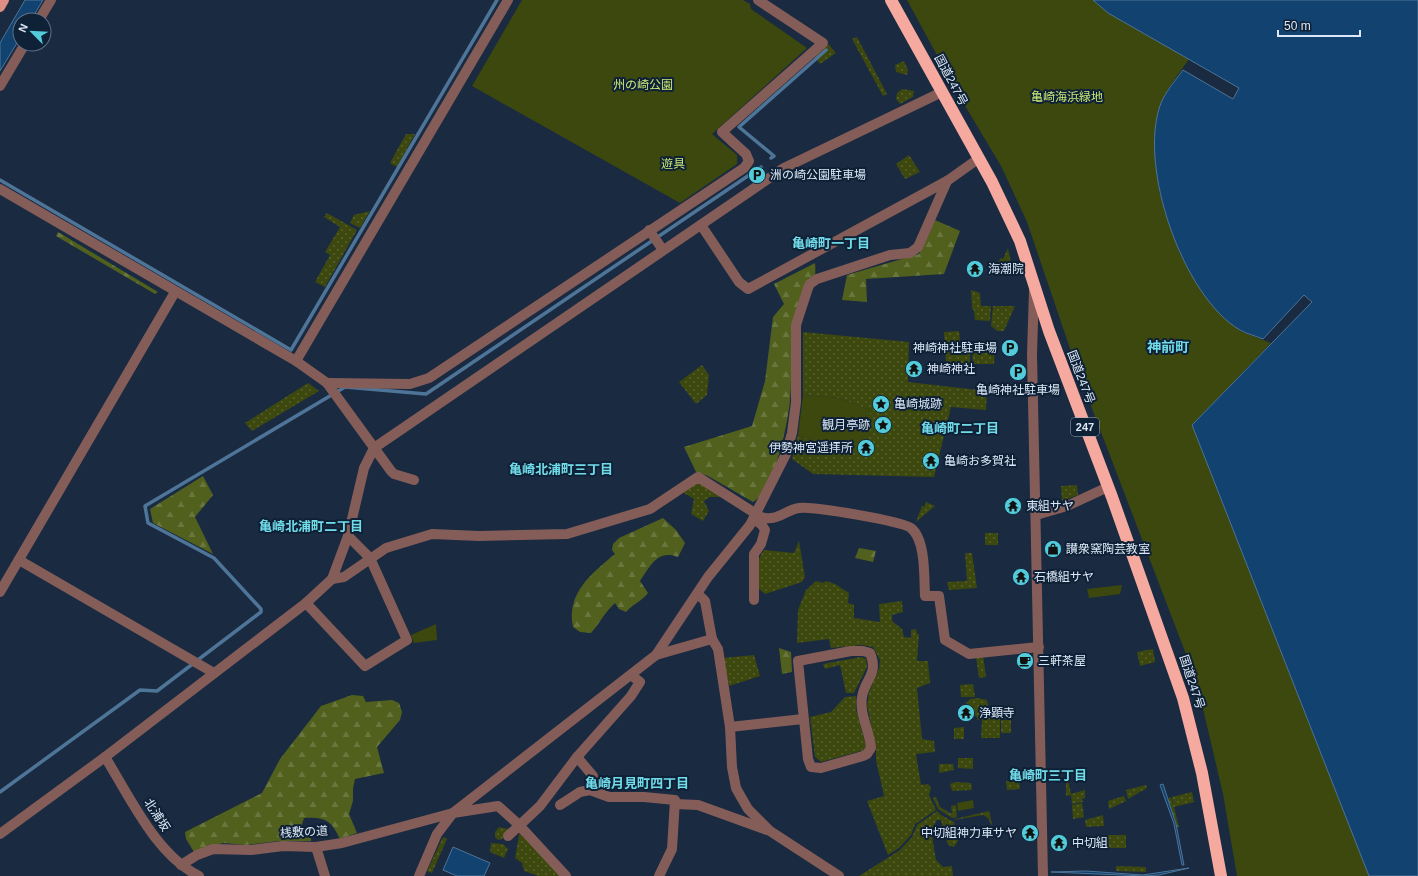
<svg xmlns="http://www.w3.org/2000/svg" width="1418" height="876" viewBox="0 0 1418 876" font-family="Helvetica,'Noto Sans JP',sans-serif">
<style>
.grass{fill:url(#grass-dots)}
.forest{fill:url(#forest-firs)}
.green{fill:#3c480d}
.water{fill:#114270;stroke:#4e7498}
.lines{fill:none;stroke-linecap:round;stroke-linejoin:round}
.stream{stroke:#4e7498;stroke-width:3.5}
.minor{stroke:#845d58;stroke-width:10}
.major{stroke:#de8f84;stroke-width:10}
.highway{stroke:#f6a99e;stroke-width:12}
.labels{text-anchor:middle;dominant-baseline:central;stroke-width:4;stroke-linejoin:round;paint-order:stroke}
.shield{fill:#0f2136;stroke:#9eacbd;stroke-width:1}
.shield-label{font-size:11px;font-weight:bold;fill:#dce8f7}
.street-label{font-size:12px;fill:#dce8f7;stroke:#0f2136}
.park-label{font-size:12px;fill:#cbe874;stroke:#0f2136}
.poi-label{font-size:12px;fill:#dce8f7;stroke:#0f2136;text-anchor:start}
.neighbourhood-label{font-size:13px;font-weight:bold;fill:#71dce9;stroke:#0f2136}
.quarter-label{font-size:14px;font-weight:bold;fill:#71dce9;stroke:#0f2136}
</style>
<defs>
<pattern id="grass-dots" width="8" height="8" patternUnits="userSpaceOnUse"><rect width="8" height="8" fill="#3c480d"/><path d="M2 2h.1M6 6h.1" fill="none" stroke="#586231" stroke-width="1.8" stroke-linecap="round"/></pattern>
<pattern id="forest-firs" width="22" height="20" patternUnits="userSpaceOnUse"><rect width="22" height="20" fill="#51601d"/><path d="M5 1l3.5 6h-7zM16 11l3.5 6h-7z" fill="#69773f"/></pattern>
</defs>
<rect width="100%" height="100%" fill="#192a41"/>
<g class="grass">
<polygon points="857,37 887,94 883,96 852,39"/>
<polygon points="828,44 836,53 820,64 814,56"/>
<polygon points="904,61 908,70 907,75 896,72 895,65"/>
<polygon points="902,89 914,91 913,97 900,104 896,99 897,93"/>
<polygon points="406,134 415,134 397,167 390,163"/>
<polygon points="909,155 920,172 905,179 896,164"/>
<polygon points="370,211 360,228 350,223 354,215"/>
<polygon points="327,213 357,230 325,287 315,282 330,255 325,252 340,227 324,217"/>
<polygon points="1008,248 1012,268 998,267 1000,258 1003,259"/>
<polygon points="971,290 980,293 981,306 991,306 990,321 975,320 974,310 972,309"/>
<polygon points="993,306 1015,306 1004,331 997,331 991,326"/>
<polygon points="959,331 961,351 970,352 970,366 946,363 944,332"/>
<polygon points="803,332 909,342 908,382 987,391 986,410 951,407 934,477 813,474 792,459 798,435 833,448 867,448 870,410 838,398 803,395"/>
<polygon points="972,347 995,347 994,364 973,364"/>
<polygon points="702,365 709,375 707,395 696,404 679,382"/>
<polygon points="308,383 319,391 252,431 245,423"/>
<polygon points="697,480 721,497 710,497 704,501 709,511 703,521 691,514 694,499 684,493 685,489"/>
<polygon points="1077,485 1078,495 1062,501 1061,486"/>
<polygon points="926,502 935,506 916,522 922,506 924,507"/>
<rect x="985" y="533" width="13" height="12"/>
<path d="M799,541L805,577L802,582L765,594L759,589C757,575 755,562 764,550L794,553Z"/>
<polygon points="965,553 972,553 977,588 949,590 947,582 967,581"/>
<polygon points="816,581 823,583 826,581 835,584 849,593 848,603 854,605 854,618 880,622 879,604 902,601 903,612 892,615 892,621 902,629 904,637 911,638 911,630 916,629 917,634 919,634 917,661 928,661 930,683 917,688 922,739 934,741 935,752 916,754 921,785 928,784 931,788 929,795 936,810 915,824 911,835 899,848 888,855 867,801 884,796 876,760 876,750 867,705 869,692 879,669 880,660 873,647 862,645 831,648 829,639 797,643 798,610 806,590"/>
<polygon points="1153,649 1155,662 1140,666 1137,652"/>
<polygon points="754,655 760,676 729,686 723,658"/>
<polygon points="983,655 986,677 979,678 976,656"/>
<polygon points="861,657 866,659 867,667 854,693 846,693 840,665 825,669 823,664"/>
<polygon points="973,684 975,697 961,697 960,685"/>
<polygon points="856,696 856,709 866,746 864,750 821,762 815,757 810,717 831,712 845,697"/>
<polygon points="977,698 987,700 989,710 1001,709 1010,712 1013,718 1000,719 1000,738 981,738 982,720 978,720 976,716 967,713 966,703 970,699"/>
<rect x="1001" y="720" width="10" height="13"/>
<polygon points="964,727 964,739 954,739 954,728"/>
<polygon points="958,758 973,758 973,769 958,768"/>
<polygon points="939,764 953,764 954,770 939,773"/>
<polygon points="1066,780 1068,780 1071,794 1085,790 1085,798 1082,799 1083,802 1072,804 1071,795 1066,796"/>
<polygon points="1006,781 1019,781 1020,789 1007,790"/>
<polygon points="955,782 971,783 972,790 952,791 950,784"/>
<polygon points="1146,785 1147,788 1128,799 1126,790"/>
<polygon points="1192,792 1194,802 1174,807 1179,827 1177,827 1168,798 1171,797 1174,807 1172,797"/>
<polygon points="1124,796 1126,801 1109,809 1108,801"/>
<polygon points="936,797 940,807 952,814 951,806 956,805 957,817 952,818 938,809 933,798"/>
<polygon points="1082,803 1084,817 1073,819 1072,805"/>
<polygon points="937,811 941,815 954,822 958,841 954,847 948,845 941,820 937,820 931,830 936,860 943,867 952,866 953,876 859,876 900,850 912,837 917,825"/>
<polygon points="989,811 993,828 988,818 983,815 954,820 955,819"/>
<polygon points="1103,815 1104,826 1086,827 1085,820"/>
<polygon points="499,827 509,829 502,839 498,840 495,837 495,832"/>
<polygon points="520,830 561,876 538,876 524,871 522,863 515,858"/>
<rect x="1107" y="835" width="19" height="13"/>
<polygon points="443,837 447,839 432,873 427,871"/>
<polygon points="491,843 503,844 508,849 504,858 490,852"/>
<polygon points="1116,866 1146,867 1146,872 1116,871"/>
</g>
<g class="forest">
<polygon points="935,220 960,231 944,274 866,279 867,302 842,300 847,275 919,254"/>
<polygon points="58,232 158,292 155,294 56,236"/>
<path d="M815,263C818,289 801,314 795,339C790,358 792,381 790,400C788,423 774,491 753,502L708,476L696,472L684,447L752,426L765,381L773,317L784,304L774,284Z"/>
<polygon points="203,476 213,495 195,517 213,554 153,523 150,509"/>
<path d="M663,518L676,530L685,543L678,557C658,549 650,566 640,581L648,593C642,601 633,604 626,612L619,609L615,603C604,613 600,623 591,633L580,632L573,627C566,593 592,573 615,554L612,550L613,544L619,538Z"/>
<polygon points="859,548 876,551 873,562 855,558"/>
<polygon points="779,648 791,652 792,672 782,674"/>
<path d="M352,695L363,696L366,702L392,700L399,703L402,712L400,720L377,747L384,773L355,779L353,788V801L349,814L357,833L340,839C331,820 325,817 304,818L300,830L303,837L311,838V841H279L246,845L223,843L194,852L186,839L185,832L262,793L280,759L321,706Z"/>
</g>
<g class="green">
<polygon points="522,0 743,0 750,4 751,9 807,48 712,134 737,155 737,164 680,203 472,86"/>
<polygon points="907,0 1093,0 1108,13 1189,59 1168,89 1157,120 1155,152 1159,189 1165,213 1180,254 1211,303 1240,331 1271,343 1192,425 1369,876 1237,876 1223,794 1204,713 1189,662 1078,372 1027,222 1001,166 958,94"/>
<polygon points="803,395 838,398 870,410 868,448 833,448 798,435"/>
<polygon points="1122,585 1120,594 1089,598 1087,589"/>
<polygon points="436,624 437,640 414,643 411,635"/>
<polygon points="973,800 974,808 958,811 957,803"/>
</g>
<g class="water">
<polygon points="25,0 43,0 31,20 20,20 20,38 0,71 0,43"/>
<path d="M1093,0H1418V876H1369L1192,425L1312,302L1304,295L1263,339C1256,336 1247,334 1240,330C1183,297 1137,165 1161,103C1166,91 1175,81 1183,70L1233,99L1239,88L1108,13Z"/>
<polygon points="1163,784 1176,824 1184,865 1182,865 1174,824 1160,785"/>
<polygon points="453,847 490,863 484,876 457,876 443,870"/>
<polygon points="1189,868 1159,875 1144,876 1051,872 1086,871 1143,875"/>
</g>
<g class="lines">
<g class="stream">
<polyline points="771,158 774,156 739,127 826,50"/>
<polyline points="0,180 291,350 497,0"/>
<polyline points="0,792 140,690 157,691 261,612 261,609 214,558 148,523 145,506 345,387 426,394 761,167"/>
</g>
<g class="minor">
<polyline points="39,20 51,0"/>
<polyline points="0,86 25,44"/>
<polyline points="0,189 296,361 327,383 391,471 394,474 414,480"/>
<polyline points="701,225 739,282 748,289 947,181 978,159"/>
<polyline points="649,230 663,250"/>
<polyline points="1034,290 1032,354 1043,876"/>
<polyline points="296,361 508,0"/>
<polyline points="327,383 410,384 429,378 744,168 749,161 746,154 722,132 823,43 758,0"/>
<polyline points="1036,515 1067,506 1108,487"/>
<polyline points="754,519 762,525 765,530 761,544 754,554 754,600"/>
<polyline points="19,560 214,673"/>
<path d="M332,579L344,577L386,548L432,534L479,536L567,534L650,509L698,477L761,517C777,522 785,510 799,508C813,506 901,521 911,528C926,540 924,578 925,596H939L945,640L969,654L1039,647"/>
<polyline points="0,592 175,292"/>
<polyline points="698,594 705,601 712,639 718,649 730,727 732,767 736,788 741,797 748,809 770,831 839,876"/>
<polyline points="306,603 365,666 407,640 370,558 348,536"/>
<path d="M851,651H863L870,653C879,674 865,679 862,697C859,714 870,732 871,748L867,754L863,756L821,768L811,767L808,759L798,661Z"/>
<polyline points="656,655 712,639"/>
<polyline points="730,727 803,719"/>
<path d="M105,757C130,797 156,855 199,876"/>
<polyline points="577,757 593,776 590,790 609,797 644,797 675,800 672,849 659,876"/>
<polyline points="675,804 698,805 767,830"/>
<polyline points="560,805 580,792 590,790"/>
<polyline points="0,834 105,757 306,603 332,579 348,536 364,468 374,448 784,168 942,92"/>
<polyline points="508,836 540,806 577,757 631,696 640,682 631,675"/>
<polyline points="316,847 325,876"/>
<polyline points="181,865 197,855 213,849 251,850 283,846 316,847 342,843 453,813 498,806 518,824 566,876"/>
<polyline points="419,876 437,834 453,813 656,655 708,577 750,525 786,454 792,433 796,402 796,325 808,288 810,284 817,279 890,255 910,253 918,247 947,181"/>
</g>
<polyline class="major" points="0,7 4,0"/>
<polyline class="highway" points="891,0 992,182 1020,241 1049,331 1112,497 1183,698 1202,773 1221,876"/>
</g>
<defs>
<symbol id="parking-disc" viewBox="-11 -11 22 22"><circle r="9.5" fill="#52cbda" stroke="#0f2136"/><path d="M-3.5-5.5H1a3.5 3.5 0 0 1 0 7H-1V5.5H-3.5ZM-1-3.4V-.6H.8a1.4 1.4 0 0 0 0-2.8Z" fill="#111"/></symbol>
<symbol id="temple-disc" viewBox="-11 -11 22 22"><circle r="9.5" fill="#52cbda" stroke="#0f2136"/><path d="M0-6L5-2H3V0L6.5 2.5H4V6H1.5V3h-3V6H-4V2.5H-6.5L-3 0V-2H-5Z" fill="#111"/></symbol>
<symbol id="sight-disc" viewBox="-11 -11 22 22"><circle r="9.5" fill="#52cbda" stroke="#0f2136"/><path d="M0-6L1.8-2.2L6-1.7L2.9 1.2L3.7 5.4L0 3.3L-3.7 5.4L-2.9 1.2L-6-1.7L-1.8-2.2Z" fill="#111"/></symbol>
<symbol id="shop-disc" viewBox="-11 -11 22 22"><circle r="9.5" fill="#52cbda" stroke="#0f2136"/><path d="M-5-2.5h2.3a2.7 3.5 0 0 1 5.4 0H5L5.5 6h-11ZM-1.5-2.5h3a1.5 2.3 0 0 0-3 0Z" fill="#111"/></symbol>
<symbol id="cafe-disc" viewBox="-11 -11 22 22"><circle r="9.5" fill="#52cbda" stroke="#0f2136"/><path d="M-5.5-4.5H6V0H3Q3 3.5 0 3.5H-2.5Q-5.5 3.5-5.5 0ZM3-3.2v2h1.7v-2ZM-6 4.5H4V6H-6Z" fill="#111"/></symbol>
</defs>
<g fill-rule="evenodd">
<use href="#parking-disc" x="747" y="165" width="20" height="20"/>
<use href="#temple-disc" x="965" y="259" width="20" height="20"/>
<use href="#parking-disc" x="1000" y="338" width="20" height="20"/>
<use href="#temple-disc" x="904" y="359" width="20" height="20"/>
<use href="#parking-disc" x="1008" y="362" width="20" height="20"/>
<use href="#sight-disc" x="871" y="394" width="20" height="20"/>
<use href="#sight-disc" x="873" y="415" width="20" height="20"/>
<use href="#temple-disc" x="856" y="438" width="20" height="20"/>
<use href="#temple-disc" x="921" y="451" width="20" height="20"/>
<use href="#temple-disc" x="1003" y="496" width="20" height="20"/>
<use href="#shop-disc" x="1043" y="539" width="20" height="20"/>
<use href="#temple-disc" x="1011" y="567" width="20" height="20"/>
<use href="#cafe-disc" x="1015" y="651" width="20" height="20"/>
<use href="#temple-disc" x="956" y="703" width="20" height="20"/>
<use href="#temple-disc" x="1020" y="823" width="20" height="20"/>
<use href="#temple-disc" x="1049" y="833" width="20" height="20"/>
</g>
<g class="labels">
<rect class="shield" x="1071" y="418" width="28" height="18" rx="3"/>
<g class="shield-label">
<text x="1085" y="427">247</text>
</g>
<g class="street-label">
<text transform="translate(951 80) rotate(62)">国道247号</text>
<text transform="translate(1081 377) rotate(69)">国道247号</text>
<text transform="translate(1192 682) rotate(72)">国道247号</text>
<text transform="translate(157 815) rotate(57)">北浦坂</text>
<text transform="translate(304 832) rotate(-3)">桟敷の道</text>
</g>
<g class="park-label">
<text x="643" y="85">州の崎公園</text>
<text x="1067" y="97">亀崎海浜緑地</text>
<text x="673" y="164">遊具</text>
</g>
<g class="poi-label">
<text x="770" y="175">洲の崎公園駐車場</text>
<text x="988" y="269">海潮院</text>
<text x="997" y="348" text-anchor="end">神崎神社駐車場</text>
<text x="927" y="369">神崎神社</text>
<text x="1018" y="390" text-anchor="middle">亀崎神社駐車場</text>
<text x="894" y="404">亀崎城跡</text>
<text x="870" y="425" text-anchor="end">観月亭跡</text>
<text x="853" y="448" text-anchor="end">伊勢神宮遥拝所</text>
<text x="944" y="461">亀崎お多賀社</text>
<text x="1026" y="506">東組サヤ</text>
<text x="1066" y="549">讃衆窯陶芸教室</text>
<text x="1034" y="577">石橋組サヤ</text>
<text x="1038" y="661">三軒茶屋</text>
<text x="979" y="713">浄顕寺</text>
<text x="1017" y="833" text-anchor="end">中切組神力車サヤ</text>
<text x="1072" y="843">中切組</text>
</g>
<g class="neighbourhood-label">
<text x="831" y="243">亀崎町一丁目</text>
<text x="960" y="428">亀崎町二丁目</text>
<text x="561" y="469">亀崎北浦町三丁目</text>
<text x="311" y="526">亀崎北浦町二丁目</text>
<text x="1048" y="775">亀崎町三丁目</text>
<text x="637" y="783">亀崎月見町四丁目</text>
</g>
<g class="quarter-label">
<text x="1168" y="347">神前町</text>
</g>
</g>
<g transform="translate(32 32) rotate(294)"><circle r="19" fill="#0f2136" stroke="#617183"/>
<path d="M0-3L7 15L0 10L-7 15Z" fill="#52cbda"/>
<text y="-6" font-size="11" font-weight="bold" text-anchor="middle" fill="#dce8f7">N</text>
</g>
<path d="M1278 30v6h82v-6" fill="none" stroke="#dce8f7" stroke-width="2"/>
<text x="1284" y="30" font-size="12" fill="#dce8f7" stroke="#0f2136" stroke-width="3" paint-order="stroke">50 m</text>
</svg>
